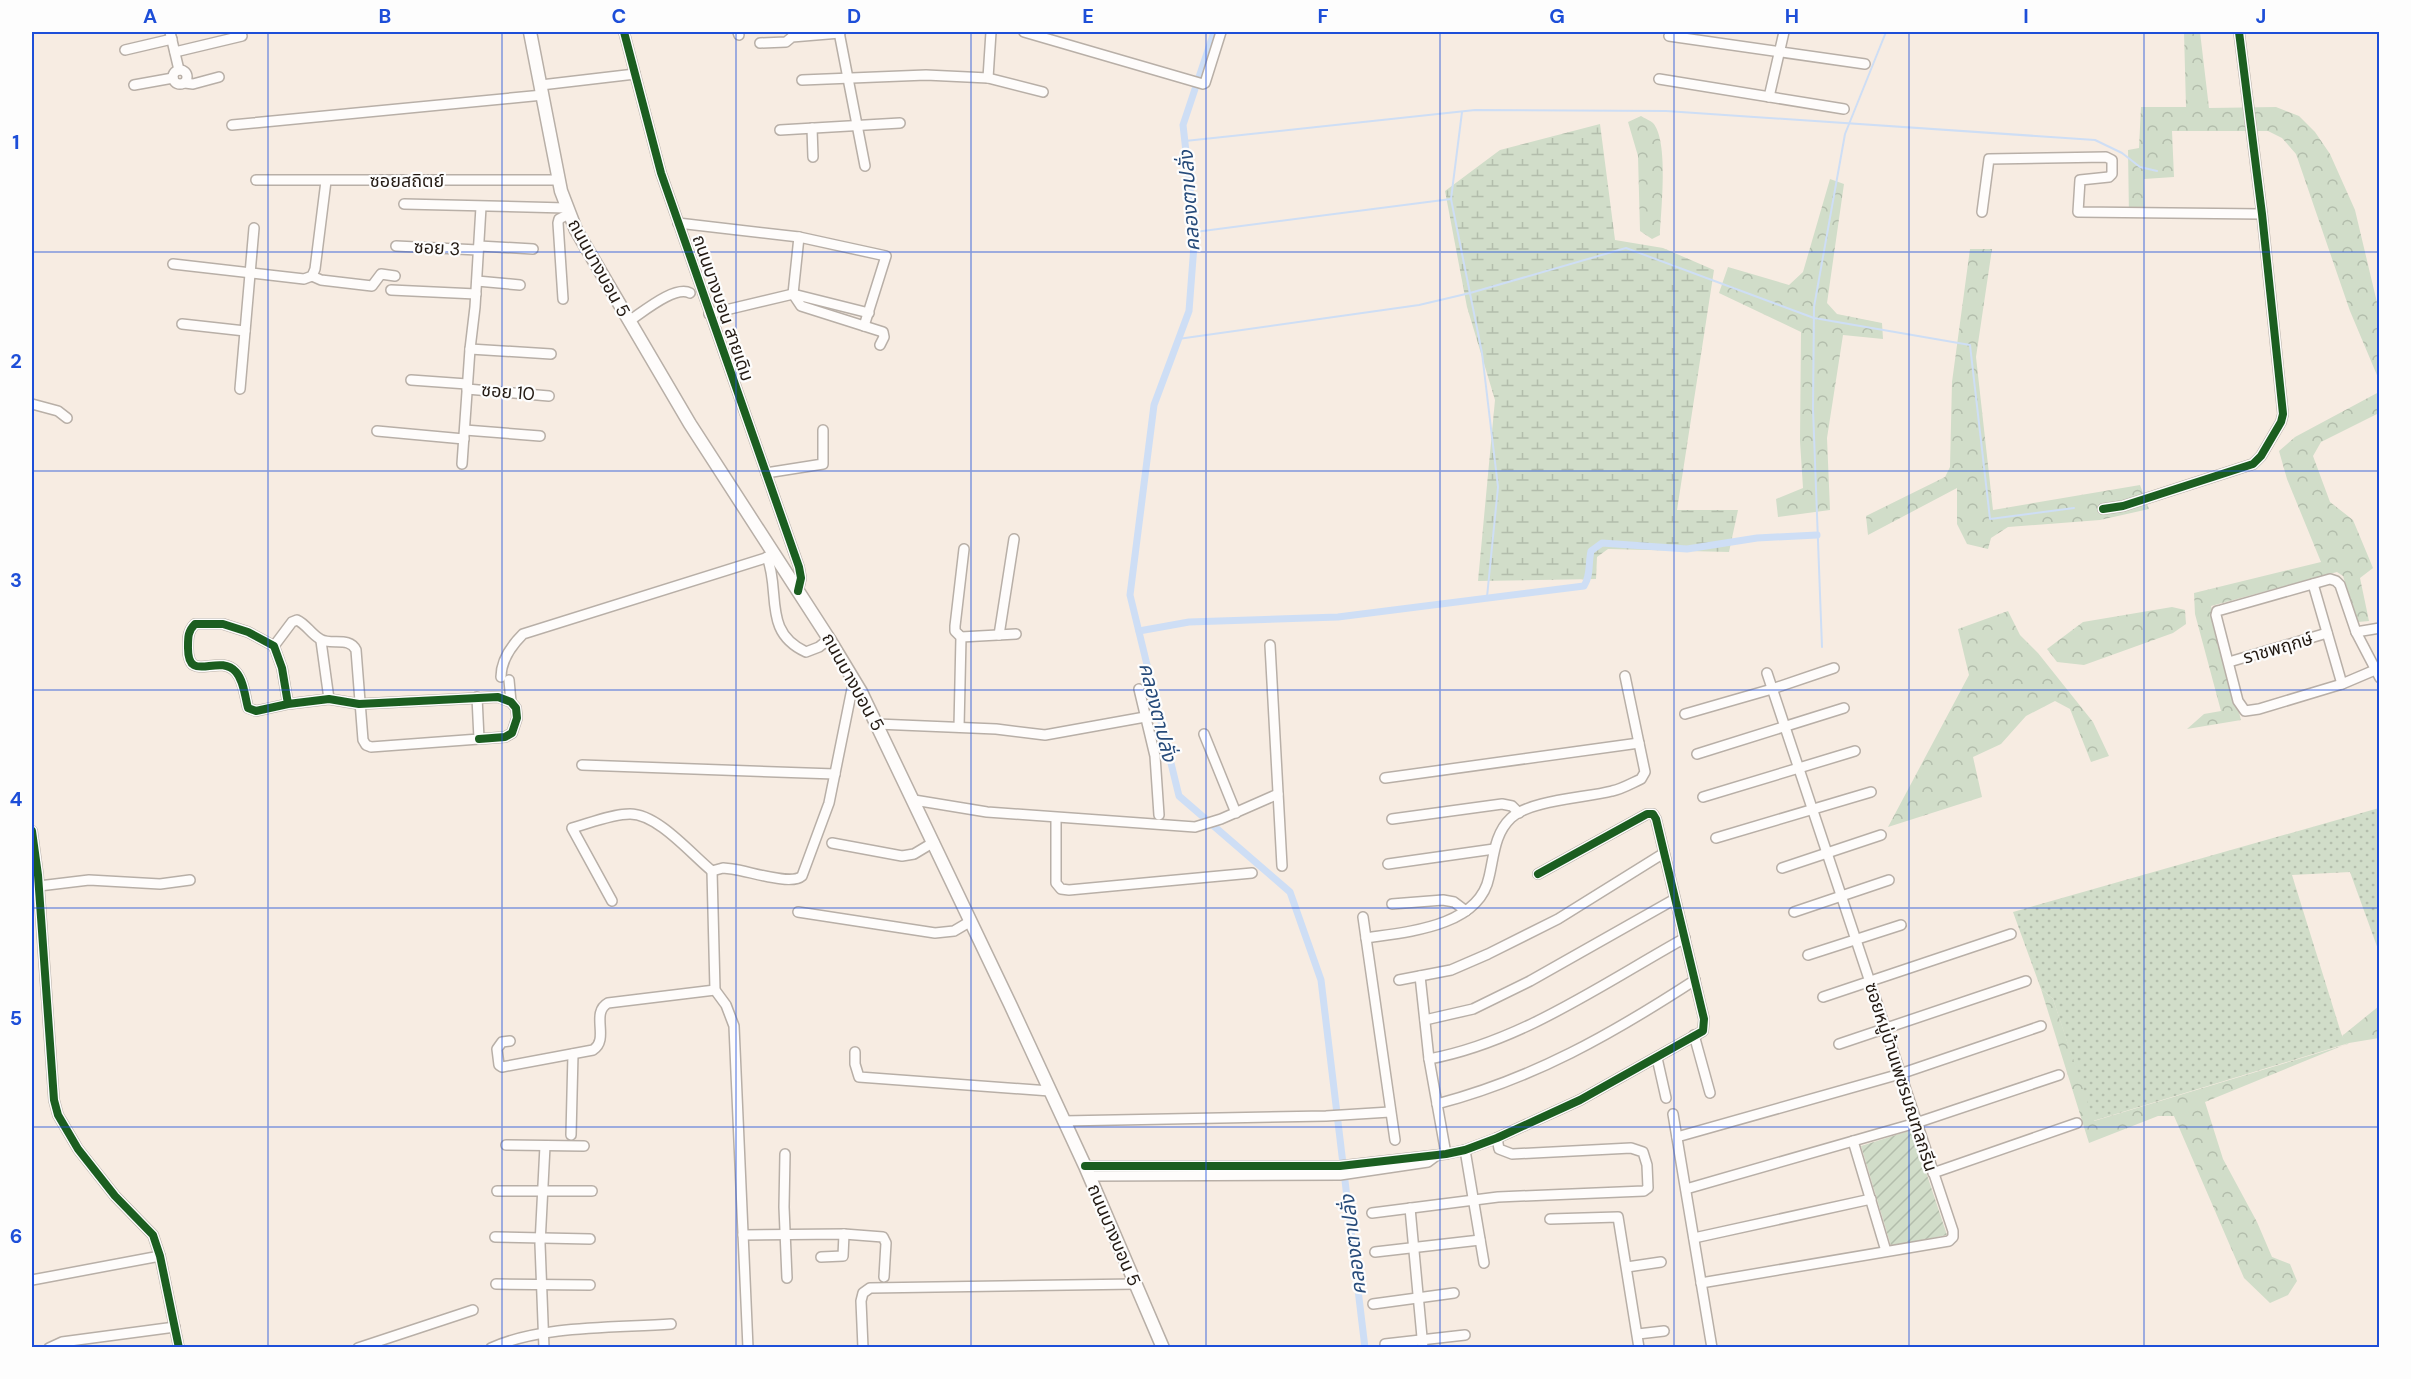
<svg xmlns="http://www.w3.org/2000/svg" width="2411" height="1379" viewBox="0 0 2411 1379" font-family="'DM Sans','Noto Sans Thai',sans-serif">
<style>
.grass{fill:url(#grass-dots)}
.forest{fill:url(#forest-crowns)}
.wetland{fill:url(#wetland-marsh)}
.garden{fill:url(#garden-furrows)}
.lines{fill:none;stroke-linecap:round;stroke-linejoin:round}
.stream{stroke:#cedef5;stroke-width:2}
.canal{stroke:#cedef5;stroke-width:7}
.minor-casing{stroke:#b8afa7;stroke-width:12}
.major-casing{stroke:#b8afa7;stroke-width:15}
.minor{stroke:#fefcfb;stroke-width:9}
.major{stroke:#fefcfb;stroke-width:12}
.cycleway-casing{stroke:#fdfdfd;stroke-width:11}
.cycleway{stroke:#1b5e20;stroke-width:8}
.grid{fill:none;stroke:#1d4ed8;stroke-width:1.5;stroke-opacity:0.55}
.labels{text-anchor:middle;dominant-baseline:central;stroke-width:4.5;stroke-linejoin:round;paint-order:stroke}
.street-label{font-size:18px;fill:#231a13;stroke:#fdfdfd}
.water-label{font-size:20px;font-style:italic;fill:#274b7a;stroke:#fdfdfd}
.neatline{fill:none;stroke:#1d4ed8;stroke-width:2}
.grid-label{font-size:20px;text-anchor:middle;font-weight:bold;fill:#1d4ed8}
</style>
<defs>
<pattern id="grass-dots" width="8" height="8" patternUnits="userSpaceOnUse" patternTransform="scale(1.5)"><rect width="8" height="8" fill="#d1ddc9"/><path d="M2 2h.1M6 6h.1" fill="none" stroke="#b3bdac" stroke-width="1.8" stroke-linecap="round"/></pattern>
<pattern id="forest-crowns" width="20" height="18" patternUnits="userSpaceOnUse" patternTransform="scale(1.5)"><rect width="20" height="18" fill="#d1ddc9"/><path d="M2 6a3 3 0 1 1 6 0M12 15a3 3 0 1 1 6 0" fill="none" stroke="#b3bdac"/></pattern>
<pattern id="wetland-marsh" width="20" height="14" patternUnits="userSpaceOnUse" patternTransform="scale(1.5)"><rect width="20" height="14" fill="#d1ddc9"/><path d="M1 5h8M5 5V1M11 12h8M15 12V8" fill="none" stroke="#b3bdac"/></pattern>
<pattern id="garden-furrows" width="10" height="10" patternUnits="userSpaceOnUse" patternTransform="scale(1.5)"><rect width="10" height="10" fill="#d1ddc9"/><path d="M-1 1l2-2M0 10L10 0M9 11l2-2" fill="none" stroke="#b3bdac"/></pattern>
</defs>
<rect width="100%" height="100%" fill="#f7ece2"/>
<polygon class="grass" points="2379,808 2379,952 2350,872 2292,875 2342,1036 2349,1043 2093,1121 2053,999 2041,989 2013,912"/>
<g class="forest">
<polygon points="2184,32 2200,32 2209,108 2276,107 2299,116 2315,132 2330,154 2355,210 2379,311 2379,380 2350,311 2296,154 2282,138 2268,131 2172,131 2174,177 2144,179 2145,217 2129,217 2128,150 2139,148 2141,107 2186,107"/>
<path d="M1641,116C1644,118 1651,121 1653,123C1669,141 1661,211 1660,235L1652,239L1640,231L1638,156L1628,122Z"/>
<polygon points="1830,179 1844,184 1827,303 1837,314 1882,323 1883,339 1843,335 1827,438 1830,510 1778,517 1776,499 1803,488 1800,441 1801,332 1719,293 1728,267 1789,285 1803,272"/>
<polygon points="1970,249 1992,249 1976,357 1993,510 2140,485 2149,509 2100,520 2008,527 1991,538 1988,549 1967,544 1957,524 1957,488 1868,535 1866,516 1945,477 1950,467 1952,382"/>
<polygon points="2379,392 2379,413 2321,442 2313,456 2330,502 2353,520 2373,568 2360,578 2369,621 2358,622 2343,576 2337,572 2211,606 2241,720 2187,729 2204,714 2221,711 2195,614 2194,593 2321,562 2287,479 2279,451 2295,437"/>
<polygon points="2172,607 2185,610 2186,624 2173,633 2084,665 2057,662 2047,649 2083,622"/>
<polygon points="2008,611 2020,635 2038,653 2093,722 2109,756 2091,762 2070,709 2055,701 2026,716 2001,744 1973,757 1982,797 1888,827 1969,675 1958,629"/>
<polygon points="2041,989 2053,999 2094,1121 2348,1044 2342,1036 2379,1006 2379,1038 2349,1043 2205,1102 2223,1159 2257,1222 2272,1257 2290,1264 2297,1281 2288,1295 2270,1303 2244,1278 2174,1116 2158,1116 2089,1143"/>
</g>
<polygon class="wetland" points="1600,124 1615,240 1663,248 1714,270 1677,510 1738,510 1729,552 1608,549 1597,557 1596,579 1478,581 1495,400 1467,307 1445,191 1500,150"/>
<polygon class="garden" points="1912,1130 1947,1235 1891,1246 1861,1146"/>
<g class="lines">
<g class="stream">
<polyline points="1462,112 1451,199 1482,353 1498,487 1487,597"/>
<polyline points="1185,141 1475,110 1666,111 2095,140 2122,153 2140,167 2157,171"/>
<polyline points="1195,232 1451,199"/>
<polyline points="1178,339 1419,305 1470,293 1626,248 1814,318 1970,345 1990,519 2074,508"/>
<polyline points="1822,647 1813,409 1814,307 1845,134 1886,32"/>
</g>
<g class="canal">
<polyline points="1214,32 1183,125 1195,232 1189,311 1154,405 1130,595 1179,796 1290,892 1321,980 1365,1348"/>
<path d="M1139,631L1189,622L1338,617L1584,586C1591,575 1588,564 1591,551L1602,543L1687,549L1757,538L1817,535"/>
</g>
<defs>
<g id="minor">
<polyline points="170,32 179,70"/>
<polyline points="624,32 661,173 799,567 801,578 798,591"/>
<polyline points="738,32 739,35"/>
<polyline points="839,32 865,166"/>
<polyline points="1024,32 1203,84 1205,83 1221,32"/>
<polyline points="1669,36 1865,64"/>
<polyline points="760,43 786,42 792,37 840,33"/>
<polyline points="125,50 172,39"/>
<polyline points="175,52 242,36"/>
<circle cx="180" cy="77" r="7"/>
<polyline points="988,78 991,32"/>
<polyline points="1659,79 1844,109"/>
<polyline points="802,80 926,75 988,78 1043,92"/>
<polyline points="185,83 193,84 219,77"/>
<polyline points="134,85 173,78"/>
<polyline points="541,85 635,74"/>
<polyline points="1769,97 1784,32"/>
<polyline points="232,125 543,95"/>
<polyline points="812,128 813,157"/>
<polyline points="780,130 900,123"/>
<polyline points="256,180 559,180"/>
<polyline points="404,204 566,208"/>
<polyline points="1982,212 1989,159 2106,157 2112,160 2112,174 2109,177 2080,180 2078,212 2262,214"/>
<polyline points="678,223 799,237 886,256 864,326"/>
<polyline points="799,237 793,294 801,306 883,332 884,337 880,345"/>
<polyline points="396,246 478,250"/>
<polyline points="479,246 533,249"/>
<polyline points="173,264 304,279 312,276 315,269 326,181"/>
<polyline points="312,276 321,280 372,286 381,274 395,276"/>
<polyline points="477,281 520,285"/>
<polyline points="391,290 476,294"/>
<polyline points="563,299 558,223 559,219 569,214"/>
<polyline points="709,314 793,294 869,313"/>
<path d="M629,321C643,312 675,285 690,293"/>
<polyline points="182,324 245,331"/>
<polyline points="470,349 551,354"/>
<polyline points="411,380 467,384"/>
<polyline points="240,389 254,228"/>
<polyline points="467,389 549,396"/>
<polyline points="32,404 58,411 67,418"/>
<polyline points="465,430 540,436"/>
<polyline points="377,431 464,439"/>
<polyline points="462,464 470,349 475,307 481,207"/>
<polyline points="766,473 823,464 823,430"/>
<polyline points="2103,509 2123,506 2253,464 2261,456 2281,422 2283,414 2262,214 2239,32"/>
<path d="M767,557C781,592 762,632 806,652L819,647L829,639"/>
<polyline points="2313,584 2342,684"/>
<polyline points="2356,632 2380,678"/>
<polyline points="999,635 1014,539"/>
<polyline points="961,637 1016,634"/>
<polyline points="321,641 329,699"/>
<polyline points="1270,645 1282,866"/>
<path d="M274,646L292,622L297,620C306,624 311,634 320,639C331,646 349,636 356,650L363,740L366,745L371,747L479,739L477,697"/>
<polyline points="2229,662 2327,633"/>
<polyline points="2375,670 2342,684 2259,709 2245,711 2238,701 2216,615 2217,611 2221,610 2330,579 2336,581 2340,585 2356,632 2380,628"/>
<path d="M501,677C501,660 511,646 523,634L775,555"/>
<polyline points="509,680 511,702"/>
<polyline points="1139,689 1155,756 1159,815"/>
<path d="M288,704L256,711L248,708C245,697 244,681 236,672C218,652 187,686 188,646C188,637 188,631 195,624H223L248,632L274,646L282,668L288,704L329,699L359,704L498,697L511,702L516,708L517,718L512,733L505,737L479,739"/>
<polyline points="1685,714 1772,689 1834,668"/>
<polyline points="877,724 996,729 1045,735 1145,717"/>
<polyline points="959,727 961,637 955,631 955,626 964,549"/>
<polyline points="1204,734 1236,813"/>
<polyline points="1697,754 1844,708"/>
<polyline points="582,765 835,774"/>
<polyline points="1385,778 1639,743"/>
<polyline points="1703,797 1855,751"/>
<polyline points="914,800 987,812 1195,827 1221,819 1278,794"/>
<polyline points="1056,818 1056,883 1061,889 1069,890 1252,873"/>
<polyline points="1392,819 1502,804 1512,806 1519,813"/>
<polyline points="32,831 38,875 54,1100 58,1115 78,1149 115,1196 153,1235 160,1256 179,1348"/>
<polyline points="1716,838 1871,792"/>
<polyline points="832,843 902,856 914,854 934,842"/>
<polyline points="1388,864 1494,849"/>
<polyline points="1782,868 1881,835"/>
<polyline points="712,871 715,990 726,1005 734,1026 748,1348"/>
<path d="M712,871L723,868L732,869C749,871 791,886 802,876L829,803L854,679"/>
<polyline points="39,886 89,880 160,884 190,880"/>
<path d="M612,901L572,828C590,823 612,814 630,814C658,814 691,854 712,871"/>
<polyline points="1392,904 1443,900 1454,902 1466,911"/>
<polyline points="798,912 935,933 954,931 971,921"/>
<polyline points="1794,912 1889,880"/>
<polyline points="1363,917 1395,1140"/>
<path d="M1366,938C1406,932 1479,927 1489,877C1494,857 1494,834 1511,818C1530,800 1585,798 1612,791C1622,789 1632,783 1641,779L1645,772L1625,676"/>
<polyline points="1808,955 1901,925"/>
<polyline points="1420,976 1429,1059 1446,1154"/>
<polyline points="1399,980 1451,970 1488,954 1558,919 1664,853"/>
<polyline points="1823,997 2011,934"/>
<polyline points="1425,1020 1473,1009 1530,981 1675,899"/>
<polyline points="1694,1035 1710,1093"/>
<path d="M510,1041L502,1042L497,1049L499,1065L502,1067L593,1050C610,1039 590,1013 608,1003L715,990"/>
<polyline points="1839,1044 2026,981"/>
<polyline points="855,1052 855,1064 859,1077 1050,1091"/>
<polyline points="1657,1058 1666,1098"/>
<path d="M1429,1059C1521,1042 1604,983 1685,938"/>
<path d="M1437,1104C1533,1079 1612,1034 1695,980"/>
<polyline points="1673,1114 1712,1348"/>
<polyline points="1063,1121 1326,1116 1390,1112"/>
<polyline points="571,1135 573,1054"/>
<polyline points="1677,1137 1900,1074 2041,1026"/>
<polyline points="1853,1141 1886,1251"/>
<polyline points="506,1145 584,1146"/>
<polyline points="1465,1150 1484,1263"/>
<polyline points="785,1154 784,1207 787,1278"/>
<polyline points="1085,1166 1340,1166 1446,1154 1465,1150 1497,1138 1580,1100 1703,1031 1704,1019 1656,819 1653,814 1647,814 1538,874"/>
<polyline points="1933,1173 2077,1123"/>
<polyline points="1089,1176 1340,1175 1428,1162 1436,1156"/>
<polyline points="1686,1189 1916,1123 2059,1075"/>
<polyline points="497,1191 592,1191"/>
<polyline points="1410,1208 1423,1348"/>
<polyline points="1372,1213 1498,1197 1644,1191 1648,1188 1647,1165 1643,1152 1631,1148 1512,1154 1499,1149 1497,1138"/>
<polyline points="1550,1219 1618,1217 1639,1348"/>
<polyline points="743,1235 844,1234 883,1237 886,1243 884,1277"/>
<polyline points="495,1237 590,1239"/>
<polyline points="1694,1238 1871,1199"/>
<polyline points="1375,1252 1480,1240"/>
<polyline points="821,1257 843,1256 844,1234"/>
<polyline points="1627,1267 1661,1262"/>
<polyline points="32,1280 160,1256"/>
<polyline points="1701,1283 1949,1241 1953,1237 1953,1231 1767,673"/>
<polyline points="496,1284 590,1285"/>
<polyline points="1373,1304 1454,1293"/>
<polyline points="1638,1334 1664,1331"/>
<polyline points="1385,1344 1465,1335"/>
<polyline points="49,1348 62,1342 175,1327"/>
<polyline points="358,1348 473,1310"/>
<path d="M491,1348C542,1325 614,1328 671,1324"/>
<polyline points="544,1348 540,1244 545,1146"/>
<polyline points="863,1348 861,1301 863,1293 870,1288 1136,1284"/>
</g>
<polyline id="major" points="530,32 561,191 576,230 690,424 829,639 861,692 1010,1004 1085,1166 1163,1348"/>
</defs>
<use href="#minor" class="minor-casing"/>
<use href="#major" class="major-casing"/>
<use href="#minor" class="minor"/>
<use href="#major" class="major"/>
<defs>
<g id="cycleway">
<polyline points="624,32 661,173 799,567 801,578 798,591"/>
<polyline points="2103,509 2123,506 2253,464 2261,456 2281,422 2283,414 2262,214 2239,32"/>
<path d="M288,704L256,711L248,708C245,697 244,681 236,672C218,652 187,686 188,646C188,637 188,631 195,624H223L248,632L274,646L282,668L288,704L329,699L359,704L498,697L511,702L516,708L517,718L512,733L505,737L479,739"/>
<polyline points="32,831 38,875 54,1100 58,1115 78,1149 115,1196 153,1235 160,1256 179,1348"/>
<polyline points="1085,1166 1340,1166 1446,1154 1465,1150 1497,1138 1580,1100 1703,1031 1704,1019 1656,819 1653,814 1647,814 1538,874"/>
</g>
</defs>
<use href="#cycleway" class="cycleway-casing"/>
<use href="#cycleway" class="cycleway"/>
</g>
<path class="grid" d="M268,32V1348M502,32V1348M736,32V1348M971,32V1348M1206,32V1348M1440,32V1348M1674,32V1348M1909,32V1348M2144,32V1348M32,252H2380M32,471H2380M32,690H2380M32,908H2380M32,1127H2380"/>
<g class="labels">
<g class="street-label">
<text x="407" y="181">ซอยสถิตย์</text>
<text transform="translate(437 248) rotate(3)">ซอย 3</text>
<text transform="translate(599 268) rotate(61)">ถนนบางบอน 5</text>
<text transform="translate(723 308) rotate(71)">ถนนบางบอน สายเดิม</text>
<text transform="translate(508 392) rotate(5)">ซอย 10</text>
<text transform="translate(2278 648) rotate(-16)">ราชพฤกษ์</text>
<text transform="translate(853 682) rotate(61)">ถนนบางบอน 5</text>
<text transform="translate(1901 1077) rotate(72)">ซอยหมู่บ้านเพชรมณฑลกรีน</text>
<text transform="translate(1114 1235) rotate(67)">ถนนบางบอน 5</text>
</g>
<g class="water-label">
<text transform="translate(1189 201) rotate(-94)">คลองตาปลั่ง</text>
<text transform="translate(1158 712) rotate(76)">คลองตาปลั่ง</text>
<text transform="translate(1353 1245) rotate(-97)">คลองตาปลั่ง</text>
</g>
</g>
<rect width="2411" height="1379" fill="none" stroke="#fdfdfd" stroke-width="66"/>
<rect x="33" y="33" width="2345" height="1313" class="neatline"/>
<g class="grid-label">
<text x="150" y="23">A</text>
<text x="385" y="23">B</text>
<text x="619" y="23">C</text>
<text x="854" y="23">D</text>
<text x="1088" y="23">E</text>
<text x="1323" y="23">F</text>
<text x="1557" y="23">G</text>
<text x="1792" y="23">H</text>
<text x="2026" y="23">I</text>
<text x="2261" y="23">J</text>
<text x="16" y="149">1</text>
<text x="16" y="368">2</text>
<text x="16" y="587">3</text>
<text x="16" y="806">4</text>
<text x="16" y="1025">5</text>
<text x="16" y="1243">6</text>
</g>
</svg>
